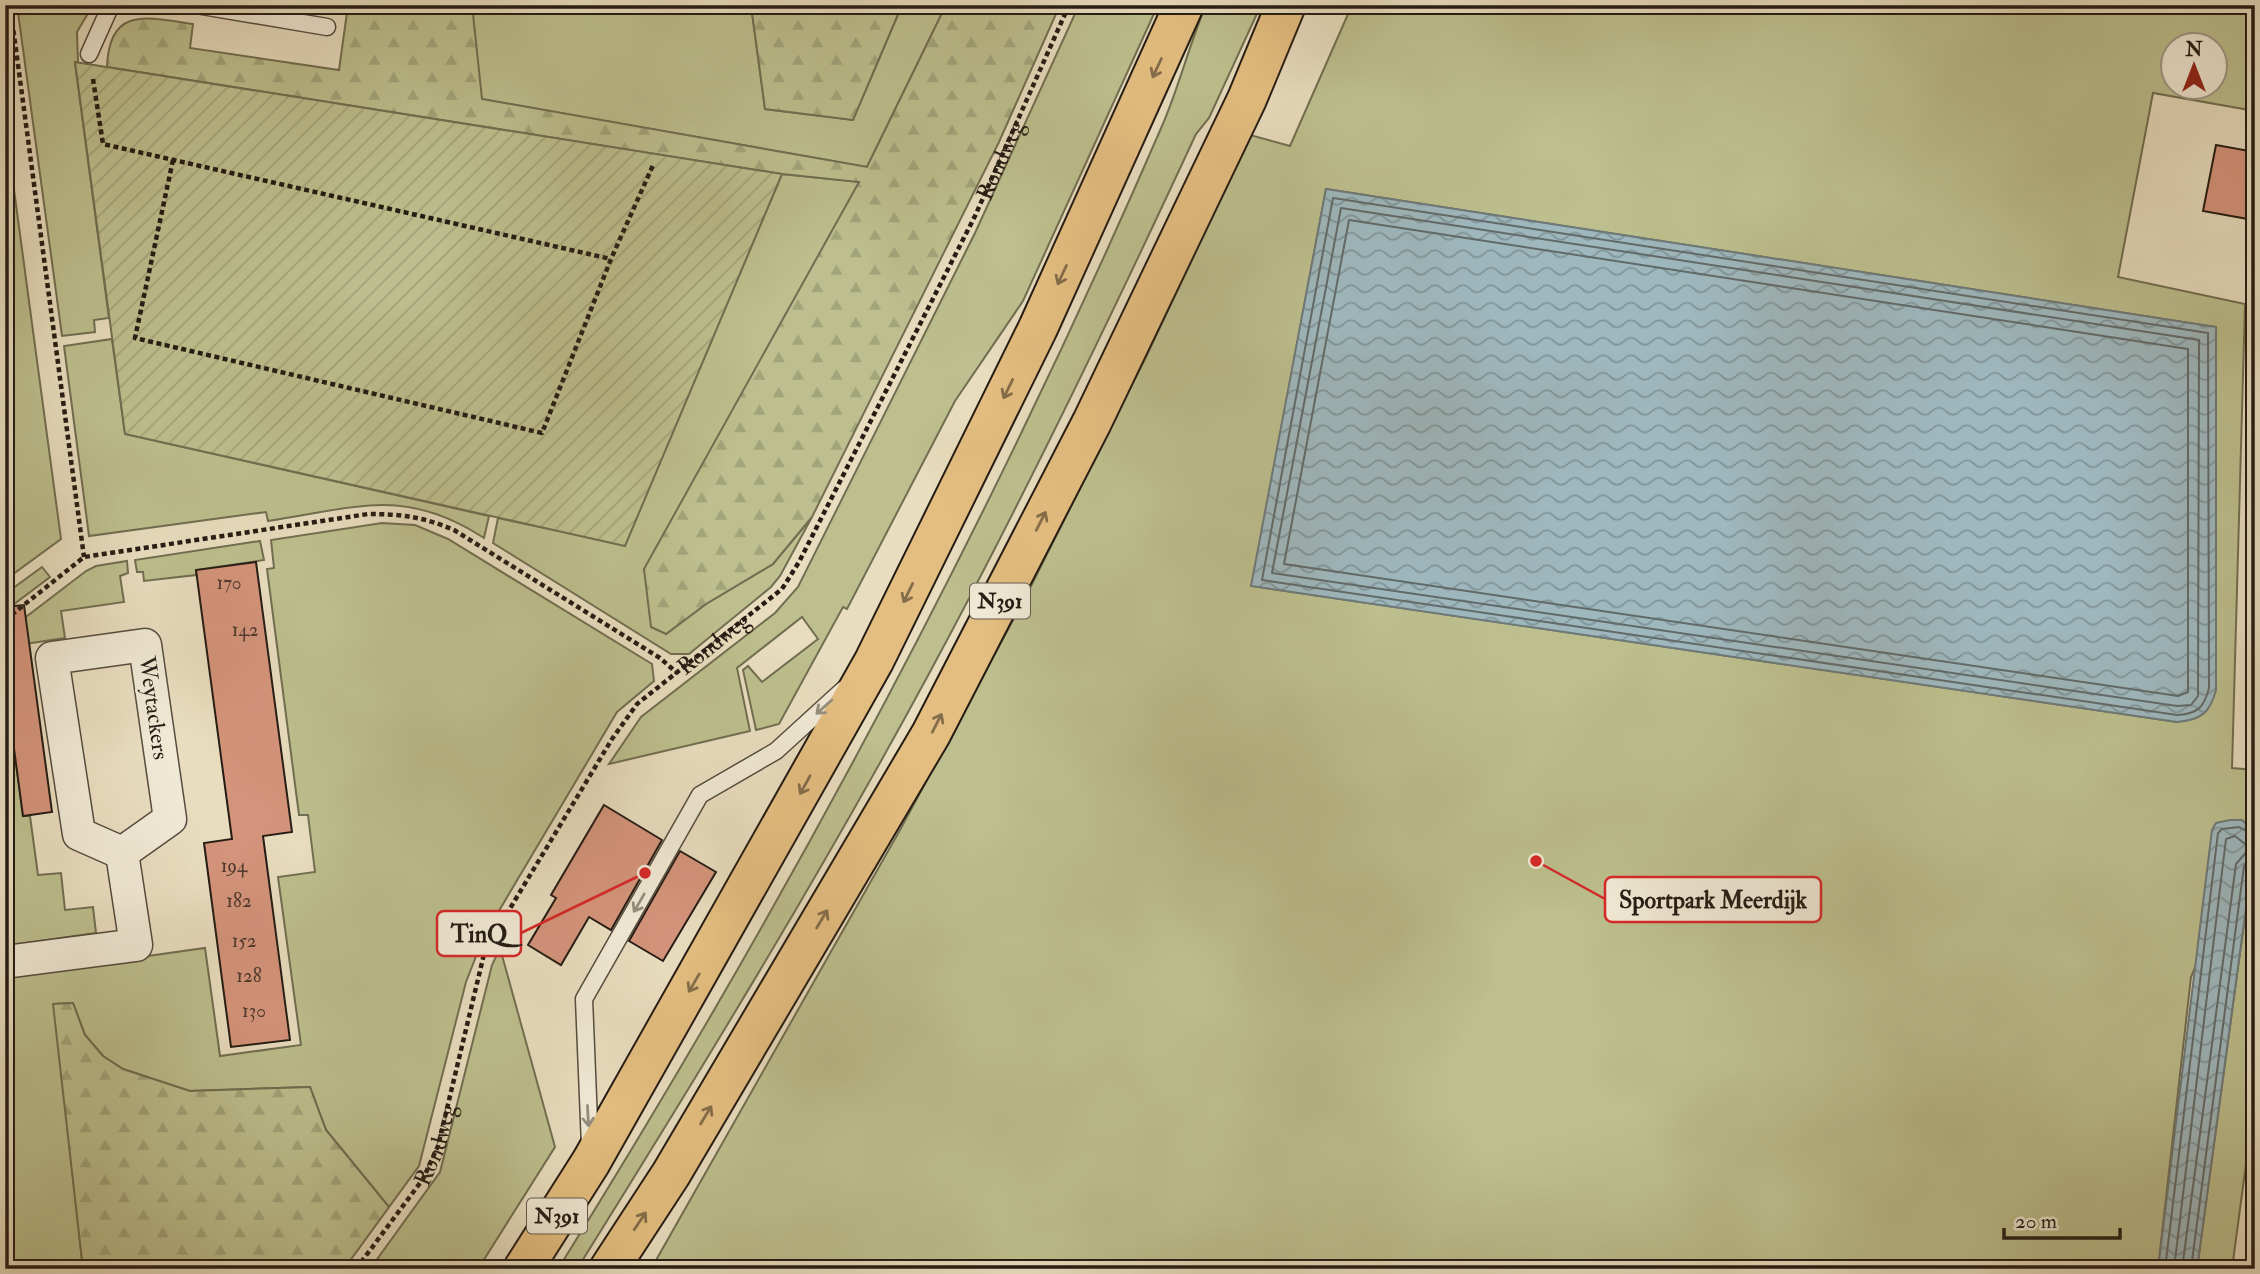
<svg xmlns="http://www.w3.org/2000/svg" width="2260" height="1274" viewBox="0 0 2260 1274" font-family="'IM FELL Double Pica',serif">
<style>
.grass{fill:#bdbf8e;stroke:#716e51;stroke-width:2;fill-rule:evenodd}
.forest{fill:url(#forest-firs);stroke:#716e51;stroke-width:2}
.garden{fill:url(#garden-furrows);stroke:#716e51;stroke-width:2}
.water{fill:url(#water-waves);stroke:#6e7a7a;stroke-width:2}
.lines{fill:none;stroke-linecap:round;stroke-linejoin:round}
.shore{stroke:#626a69;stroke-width:2}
.building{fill:#d4947b;stroke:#251c14;stroke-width:2}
.lane-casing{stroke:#564c3f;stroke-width:19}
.street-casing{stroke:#564c3f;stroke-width:35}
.primary-casing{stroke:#251c14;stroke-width:42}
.path{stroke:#251c14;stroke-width:4.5;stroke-dasharray:5 3.5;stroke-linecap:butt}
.lane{stroke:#f0e9d5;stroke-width:16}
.street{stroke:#f0e9d5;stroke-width:32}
.primary{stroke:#e4be80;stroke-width:38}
.oneway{stroke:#846d4a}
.oneway2{stroke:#958d7e}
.labels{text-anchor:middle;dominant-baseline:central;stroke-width:5;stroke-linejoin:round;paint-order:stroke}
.number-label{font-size:19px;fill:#513a2e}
.shield{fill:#f0e9d5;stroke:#625a4e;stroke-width:2}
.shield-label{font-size:21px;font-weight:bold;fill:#251c14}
.street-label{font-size:23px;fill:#251c14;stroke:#f0e9d5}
.leader{fill:none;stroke:#d62828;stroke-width:2.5}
.callout-dot{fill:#d62828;stroke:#f0e9d5;stroke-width:2.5}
.callout{fill:#f0e9d5;stroke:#d62828;stroke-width:2.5}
.callout-label{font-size:24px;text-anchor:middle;font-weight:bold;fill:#251c14}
</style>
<defs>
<pattern id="forest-firs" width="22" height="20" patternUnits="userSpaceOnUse" patternTransform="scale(1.75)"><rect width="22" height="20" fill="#bdbf8e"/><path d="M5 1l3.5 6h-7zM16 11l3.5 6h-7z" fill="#a2a47a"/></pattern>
<pattern id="garden-furrows" width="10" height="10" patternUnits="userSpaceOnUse" patternTransform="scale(1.75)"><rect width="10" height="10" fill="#bdbf8e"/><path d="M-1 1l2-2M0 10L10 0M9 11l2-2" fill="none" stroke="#a2a47a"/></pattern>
<pattern id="water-waves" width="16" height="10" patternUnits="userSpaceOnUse" patternTransform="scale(1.75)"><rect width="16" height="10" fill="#9eb8be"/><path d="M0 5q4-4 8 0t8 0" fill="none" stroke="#819599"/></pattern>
</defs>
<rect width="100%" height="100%" fill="#e8ddbf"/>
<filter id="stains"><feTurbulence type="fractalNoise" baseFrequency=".00286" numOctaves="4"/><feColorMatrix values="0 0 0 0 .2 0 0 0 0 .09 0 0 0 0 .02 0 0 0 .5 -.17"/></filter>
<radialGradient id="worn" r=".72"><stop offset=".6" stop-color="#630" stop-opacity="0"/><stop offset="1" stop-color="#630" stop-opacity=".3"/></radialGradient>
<g class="grass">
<polygon points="17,5 93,5 77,32 78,63 75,63 109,318 94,320 95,332 62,336"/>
<polygon points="472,5 751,5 765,109 853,120 902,5 946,5 867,167 481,99"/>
<polygon points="1079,5 1158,5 1023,301 955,401 847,609 843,607 779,724 756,730 743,670 748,666 762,682 818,639 802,617 737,668 750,731 609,764 641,717 775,613 798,587 975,233"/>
<path d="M1206,5H1261L1209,118L1196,134C1112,315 1026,494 931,670C821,874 700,1072 577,1269H558C786,904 991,521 1162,126C1179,87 1189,45 1206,5Z"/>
<path d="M1352,5H2255V111L2153,93L2118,277L2245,304L2232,768L2255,770V836L2253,830L2191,977L2158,1269H651L900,830L1026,596L1147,355L1250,135L1290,146ZM2172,46H2214V88H2172ZM1326,189L2216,327V690L2177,722L1252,586Z"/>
<polygon points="5,123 61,539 5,580"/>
<polygon points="782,174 860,182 644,570 666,634 706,604 773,564 812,517 780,576 771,587 689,654 671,654 493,543 498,518 625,545"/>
<path d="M112,339L125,434L489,516L484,538C404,486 356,508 268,521L266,512L89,536L64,346Z"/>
<polygon points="382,523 415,525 448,539 652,664 654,681 617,712 484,936 466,982 419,1166 389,1207 326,1130 310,1087 189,1091 123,1069 103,1056 85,1035 73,1003 54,1004 83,1269 5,1269 5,976 205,948 220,1056 301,1045 278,877 315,872 308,815 299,815 267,569 274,568 271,540"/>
<polygon points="260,541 264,560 196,570 196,575 144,581 143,572 137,572 135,560"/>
<polygon points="127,561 128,573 120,576 124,602 61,611 65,638 5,647 5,633 86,571 96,566"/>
<polygon points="42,567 50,577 5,611 5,594"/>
<polygon points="5,681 23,816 30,816 38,875 61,873 65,910 93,907 96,933 5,946"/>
<polygon points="2255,842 2255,1097 2232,1269 2197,1269"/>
<polygon points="500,948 555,1147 478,1269 370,1269 440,1172 492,965"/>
</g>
<g class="forest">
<path d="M348,5H472L482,99L867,167L946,5H1060L999,142L812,517L773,564L706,604L666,634L651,627L644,569L859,182L782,174L107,67C109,6 147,17 193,24L190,48L339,70Z"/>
<polygon points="751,5 902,5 853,120 765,109"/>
<polygon points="73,1003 85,1035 103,1056 123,1069 190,1091 310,1087 326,1130 389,1207 344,1269 83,1269 53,1004"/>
</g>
<polygon class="garden" points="75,62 782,174 625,546 125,434"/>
<g class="water">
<path d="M1326,189L2216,327V690C2210,713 2201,720 2177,722L1251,586Z"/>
<polygon points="2230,820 2242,820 2253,830 2255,842 2197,1269 2158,1269 2212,830 2216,823"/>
</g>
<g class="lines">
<g class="shore">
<path d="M1333,198L2208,333L2209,688C2204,708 2197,714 2177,715L1262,580Z"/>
<polygon points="1341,208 2199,340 2198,696 2191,705 2177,706 1272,573"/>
<polygon points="1349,220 2188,349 2188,692 2178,696 1284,564"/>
<polyline points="2165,1269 2218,833 2222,829 2239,827 2255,836"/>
<polyline points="2174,1269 2226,839 2235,836 2250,848 2236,864 2182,1269"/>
<polyline points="2191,1269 2244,866 2248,860 2255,859"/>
</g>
</g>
<g class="building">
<polygon points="2216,145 2255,152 2255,181 2248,219 2203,211"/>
<polygon points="256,562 292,832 263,836 290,1040 231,1047 204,843 232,839 196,570"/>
<polygon points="24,605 52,812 23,816 5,681 5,607"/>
<polygon points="604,805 662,840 611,930 589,917 561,965 528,945 556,898 551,895"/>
<polygon points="680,851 716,872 663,961 629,941"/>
</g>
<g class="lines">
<defs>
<g id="lane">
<polyline points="196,5 327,27"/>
<polyline points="89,54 111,5"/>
<polyline points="590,1146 584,999 700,795 776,751 844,689"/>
</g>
<g id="street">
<polygon points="145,645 170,819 122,853 79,834 52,658"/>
<polyline points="5,962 136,945 122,853"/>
</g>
<g id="primary">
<polyline points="523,1269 591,1162 874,661 1038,328 1184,5"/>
<polyline points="609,1269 671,1174 931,734 1092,422 1247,99 1286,5"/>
</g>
</defs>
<use href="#lane" class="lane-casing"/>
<use href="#street" class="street-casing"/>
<use href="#primary" class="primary-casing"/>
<g class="path">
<polyline points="10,5 84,557"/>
<polyline points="93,79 103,144 611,259"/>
<polyline points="173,160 135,338 542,433 611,259 654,163"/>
<path d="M5,620L84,557L368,514C401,514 424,517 454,530L660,658L677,673"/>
<path id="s1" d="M356,1269L423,1179L438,1146L485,950L612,739L637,704L782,589L799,562L975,216L1069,5"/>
</g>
<use href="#lane" class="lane"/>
<use href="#street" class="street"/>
<use href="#primary" class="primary"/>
</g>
<defs><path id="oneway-shaft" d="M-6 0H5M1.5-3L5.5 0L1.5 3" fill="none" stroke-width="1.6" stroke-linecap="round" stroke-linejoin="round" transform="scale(1.75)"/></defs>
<g class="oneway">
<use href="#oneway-shaft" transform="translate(1157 68) rotate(115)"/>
<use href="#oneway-shaft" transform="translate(1062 275) rotate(115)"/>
<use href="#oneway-shaft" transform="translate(1008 389) rotate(116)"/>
<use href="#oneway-shaft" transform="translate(1041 521) rotate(-63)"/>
<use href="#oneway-shaft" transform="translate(908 593) rotate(116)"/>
<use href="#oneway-shaft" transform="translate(937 723) rotate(-63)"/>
<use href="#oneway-shaft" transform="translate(805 785) rotate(119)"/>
<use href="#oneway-shaft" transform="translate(822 919) rotate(-59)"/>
<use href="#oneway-shaft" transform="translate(694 983) rotate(120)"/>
<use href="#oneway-shaft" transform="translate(706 1115) rotate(-59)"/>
<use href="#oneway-shaft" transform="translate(640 1221) rotate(-56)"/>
</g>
<g class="oneway2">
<use href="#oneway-shaft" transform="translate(824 707) rotate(138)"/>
<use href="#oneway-shaft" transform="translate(639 903) rotate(120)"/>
<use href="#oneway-shaft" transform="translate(588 1116) rotate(87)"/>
</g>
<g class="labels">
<g class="number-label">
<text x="229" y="583">170</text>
<text x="245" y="630">142</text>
<text x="234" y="866">194</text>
<text x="239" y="901">182</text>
<text x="244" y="941">152</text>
<text x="249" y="976">128</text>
<text x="254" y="1011">130</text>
</g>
<g class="shield">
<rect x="970" y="583.5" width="60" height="35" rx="5"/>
<rect x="527" y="1198.5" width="60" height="35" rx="5"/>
</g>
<g class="shield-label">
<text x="1000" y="601">N391</text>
<text x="557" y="1216">N391</text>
</g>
<g class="street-label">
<text stroke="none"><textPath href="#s1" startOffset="1306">Rondweg</textPath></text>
<text stroke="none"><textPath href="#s1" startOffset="737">Rondweg</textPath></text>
<text transform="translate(154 708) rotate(82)">Weytackers</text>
<text stroke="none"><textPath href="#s1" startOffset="149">Rondweg</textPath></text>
</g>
</g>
<path class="leader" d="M1536 861L1605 899M645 873L521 933"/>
<g class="callout-dot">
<circle cx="1536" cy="861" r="7"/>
<circle cx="645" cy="873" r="7"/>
</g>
<g class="callout">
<rect x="1605" y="877" width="216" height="45" rx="7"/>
<rect x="437" y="911" width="84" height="45" rx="7"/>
</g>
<g class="callout-label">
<text x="1713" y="908">Sportpark Meerdijk</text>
<text x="479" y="942">TinQ</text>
</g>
<rect width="2260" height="1274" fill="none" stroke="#e8ddbf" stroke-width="28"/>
<rect x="7" y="7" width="2246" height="1260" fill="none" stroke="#251c14" stroke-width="3.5"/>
<rect x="14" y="14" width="2232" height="1246" fill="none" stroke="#251c14" stroke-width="2"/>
<g transform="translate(2194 66)"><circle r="33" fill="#f0e9d5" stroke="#9f9788" stroke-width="2"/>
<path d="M0-5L12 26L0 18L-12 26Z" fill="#8f2418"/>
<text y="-10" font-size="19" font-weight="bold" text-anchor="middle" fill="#251c14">N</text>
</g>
<path d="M2004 1228v10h116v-10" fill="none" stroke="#251c14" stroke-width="3.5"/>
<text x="2015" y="1228" font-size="21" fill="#251c14" stroke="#f0e9d5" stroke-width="5" paint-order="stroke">20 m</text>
<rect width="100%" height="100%" filter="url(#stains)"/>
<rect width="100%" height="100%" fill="url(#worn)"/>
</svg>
